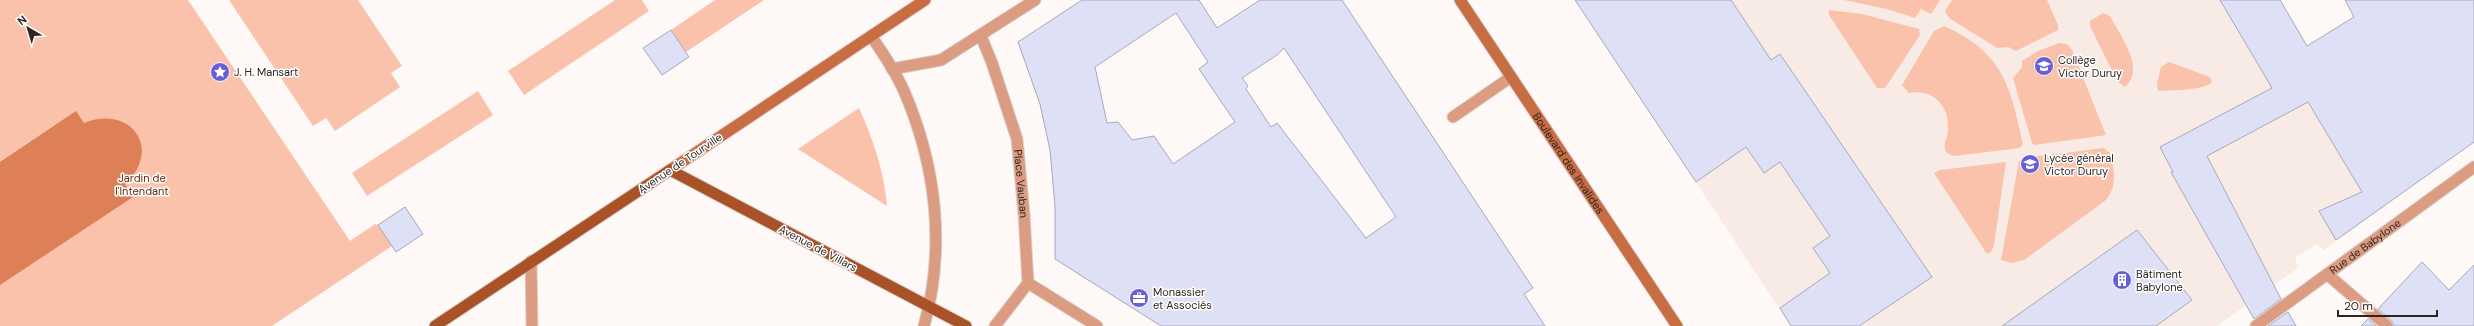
<svg xmlns="http://www.w3.org/2000/svg" width="2474" height="326" viewBox="0 0 2474 326" font-family="'DM Sans',sans-serif">
<style>
.built{fill:#f8ebe5}
.green{fill:#fac2aa}
.water{fill:#de8057}
.building{fill:#dee0f6;stroke:#a6a8bd;fill-rule:evenodd}
.lines{fill:none;stroke-linecap:round;stroke-linejoin:round}
.service-casing{stroke:#d9d3d0;stroke-width:13}
.minor-casing{stroke:#d9d3d0;stroke-width:13}
.tertiary-casing{stroke:#d9d3d0;stroke-width:13}
.secondary-casing{stroke:#d9d3d0;stroke-width:13}
.primary-casing{stroke:#d9d3d0;stroke-width:13}
.service{stroke:#dc9c81;stroke-width:11}
.minor{stroke:#dc9c81;stroke-width:11}
.tertiary{stroke:#dc9c81;stroke-width:11}
.secondary{stroke:#c76c43;stroke-width:11}
.primary{stroke:#a95127;stroke-width:11}
.labels{text-anchor:middle;dominant-baseline:central;stroke-width:3;stroke-linejoin:round;paint-order:stroke}
.poi-label{font-size:11px;fill:#2e2521;stroke:#fff;text-anchor:start}
.street-label{font-size:11px;fill:#2e2521;stroke:#fff}
.park-label{font-size:11px;fill:#662a0c;stroke:#fff}
</style>
<rect width="100%" height="100%" fill="#fef9f7"/>
<polygon class="built" points="1575,0 2280,0 2397,197 2324,250 2316,244 2295,258 2298,268 2217,326 1791,326"/>
<g class="green">
<polygon points="0,0 188,0 350,241 375,224 378,225 392,246 272,326 0,326"/>
<polygon points="229,0 358,0 402,66 391,73 400,87 335,131 326,118 313,126"/>
<polygon points="615,0 642,0 649,11 524,95 508,71"/>
<polygon points="715,0 764,0 686,52 671,30"/>
<polygon points="1844,0 1940,0 1931,14 1921,9 1915,18 1887,9"/>
<polygon points="1952,0 2047,0 2058,25 2058,30 2016,51 2008,47 1997,48 1949,18 1945,11"/>
<polygon points="1829,10 1862,14 1919,29 1920,35 1885,88 1877,88 1829,15"/>
<path d="M2103,13L2110,16C2119,34 2147,69 2125,87L2117,81L2090,26V21Z"/>
<path d="M1944,26C2003,53 2010,84 2023,144L2020,148L1954,156C1950,155 1946,153 1945,149C1943,143 1948,137 1948,131C1950,107 1934,88 1909,93L1902,85L1934,31Z"/>
<polygon points="2059,43 2067,44 2072,50 2106,135 2035,145 2032,143 2013,78 2022,67 2022,61 2038,51"/>
<path d="M2169,62L2210,77L2212,82C2204,91 2170,90 2158,91L2157,83L2161,67Z"/>
<polygon points="478,91 493,115 367,196 352,173"/>
<path d="M859,108C873,139 884,171 887,206L798,149Z"/>
<path d="M2104,148L2110,153C2114,171 2118,184 2106,200L2024,260L2012,263L2001,260L2019,161L2024,158Z"/>
<polygon points="2006,162 1994,245 1991,252 1987,254 1934,173 1940,170"/>
</g>
<path class="water" d="M76,111L84,123C131,104 163,149 125,184L133,197L0,285V162Z"/>
<g class="building">
<path d="M1082,0H1199L1217,28L1260,0H1342L1533,288L1524,294L1545,326H1161L1055,259V206L1050,150L1040,104L1018,42ZM1176,13L1208,62L1199,69L1235,122L1173,164L1154,136L1132,140L1118,122L1107,123L1095,67ZM1284,48L1396,217L1366,238L1277,123L1271,127L1246,89L1248,86L1242,78L1277,55Z"/>
<polygon points="1575,0 1731,0 1771,60 1780,54 1932,277 1859,326 1791,326 1780,308 1830,273 1813,248 1830,236 1780,162 1764,173 1746,147 1696,182"/>
<polygon points="2220,0 2280,0 2307,46 2354,17 2345,0 2474,0 2474,142 2336,240 2319,211 2362,192 2308,102 2207,156 2281,299 2254,319 2171,172 2173,172 2160,147 2272,88"/>
<polygon points="671,30 689,57 662,75 643,48"/>
<polygon points="405,207 423,234 396,252 378,225"/>
<polygon points="2137,230 2192,300 2156,326 2002,326"/>
<polygon points="2422,262 2449,290 2474,265 2474,326 2394,326 2392,321 2378,309"/>
<polygon points="2288,312 2296,326 2268,326"/>
<polygon points="2368,319 2376,326 2361,326"/>
</g>
<g class="lines">
<defs>
<g id="service">
<path id="s1" d="M981,36L992,63L1017,139L1024,214L1028,283L995,326"/>
<polyline points="892,69 941,60 1035,0"/>
<polyline points="1453,117 1511,77"/>
<polyline points="1028,283 1097,326"/>
</g>
<g id="minor">
<polyline points="2327,274 2387,326"/>
<path id="s2" d="M2256,326L2474,167"/>
</g>
<g id="tertiary">
<path d="M871,36C883,53 895,71 904,91C936,165 946,247 924,326"/>
<polyline points="531,261 532,326"/>
</g>
<g id="secondary">
<path id="s3" d="M1460,0L1677,326"/>
<polyline points="670,170 925,0"/>
</g>
<polyline id="primary" points="435,326 670,170 966,326"/>
</defs>
<use href="#service" class="service-casing"/>
<use href="#minor" class="minor-casing"/>
<use href="#tertiary" class="tertiary-casing"/>
<use href="#secondary" class="secondary-casing"/>
<use href="#primary" class="primary-casing"/>
<use href="#service" class="service"/>
<use href="#minor" class="minor"/>
<use href="#tertiary" class="tertiary"/>
<use href="#secondary" class="secondary"/>
<use href="#primary" class="primary"/>
</g>
<defs>
<symbol id="school-disc" viewBox="-11 -11 22 22"><circle r="9.5" fill="#665fd8" stroke="#fff"/><path d="M0-5L7-2L0 1L-7-2ZM-4 1L0 2.5L4 1V4Q0 6-4 4Z" fill="#fff"/></symbol>
<symbol id="sight-disc" viewBox="-11 -11 22 22"><circle r="9.5" fill="#665fd8" stroke="#fff"/><path d="M0-6L1.8-2.2L6-1.7L2.9 1.2L3.7 5.4L0 3.3L-3.7 5.4L-2.9 1.2L-6-1.7L-1.8-2.2Z" fill="#fff"/></symbol>
<symbol id="building-disc" viewBox="-11 -11 22 22"><circle r="9.5" fill="#665fd8" stroke="#fff"/><path d="M-4-6H4V6H1V3H-1V6H-4ZM-2.5-4.3h1.7v1.8h-1.7ZM.8-4.3h1.7v1.8H.8ZM-2.5-1h1.7V.8h-1.7ZM.8-1h1.7V.8H.8Z" fill="#fff"/></symbol>
<symbol id="office-disc" viewBox="-11 -11 22 22"><circle r="9.5" fill="#665fd8" stroke="#fff"/><path d="M-6-3h4V-5.5h4V-3h4V5H-6ZM-1-4.5V-3h2v-1.5ZM-6 0V1H6V0Z" fill="#fff"/></symbol>
</defs>
<g fill-rule="evenodd">
<use href="#school-disc" x="2033" y="55" width="22" height="22"/>
<use href="#sight-disc" x="209" y="61" width="22" height="22"/>
<use href="#school-disc" x="2019" y="153" width="22" height="22"/>
<use href="#building-disc" x="2111" y="269" width="22" height="22"/>
<use href="#office-disc" x="1128" y="287" width="22" height="22"/>
</g>
<g class="labels">
<g class="poi-label">
<text x="2058" y="60">Collège<tspan x="2058" dy="13">Victor Duruy</tspan></text>
<text x="234" y="72">J. H. Mansart</text>
<text x="2044" y="158">Lycée général<tspan x="2044" dy="13">Victor Duruy</tspan></text>
<text x="2136" y="274">Bâtiment<tspan x="2136" dy="13">Babylone</tspan></text>
<text x="1153" y="292">Monassier<tspan x="1153" dy="13">et Associés</tspan></text>
</g>
<g class="street-label">
<text transform="translate(680 163) rotate(-34)">Avenue de Tourville</text>
<text stroke="none"><textPath href="#s3" startOffset="196">Boulevard des Invalides</textPath></text>
<text stroke="none"><textPath href="#s1" startOffset="154">Place Vauban</textPath></text>
<text stroke="none"><textPath href="#s2" startOffset="135">Rue de Babylone</textPath></text>
<text transform="translate(818 248) rotate(28)">Avenue de Villars</text>
</g>
<g class="park-label">
<text x="142" y="178">Jardin de<tspan x="142" dy="13">l'Intendant</tspan></text>
</g>
</g>
<g transform="translate(28 28) rotate(322)" stroke="#ffffff" stroke-width="3" paint-order="stroke">
<path d="M0-3L7 15L0 10L-7 15Z" fill="#2e2521"/>
<text y="-6" font-size="11" font-weight="bold" text-anchor="middle" fill="#2e2521">N</text>
</g>
<path d="M2338 310v6h99v-6" fill="none" stroke="#2e2521" stroke-width="2"/>
<text x="2344" y="310" font-size="12" fill="#2e2521" stroke="#ffffff" stroke-width="3" paint-order="stroke">20 m</text>
</svg>
